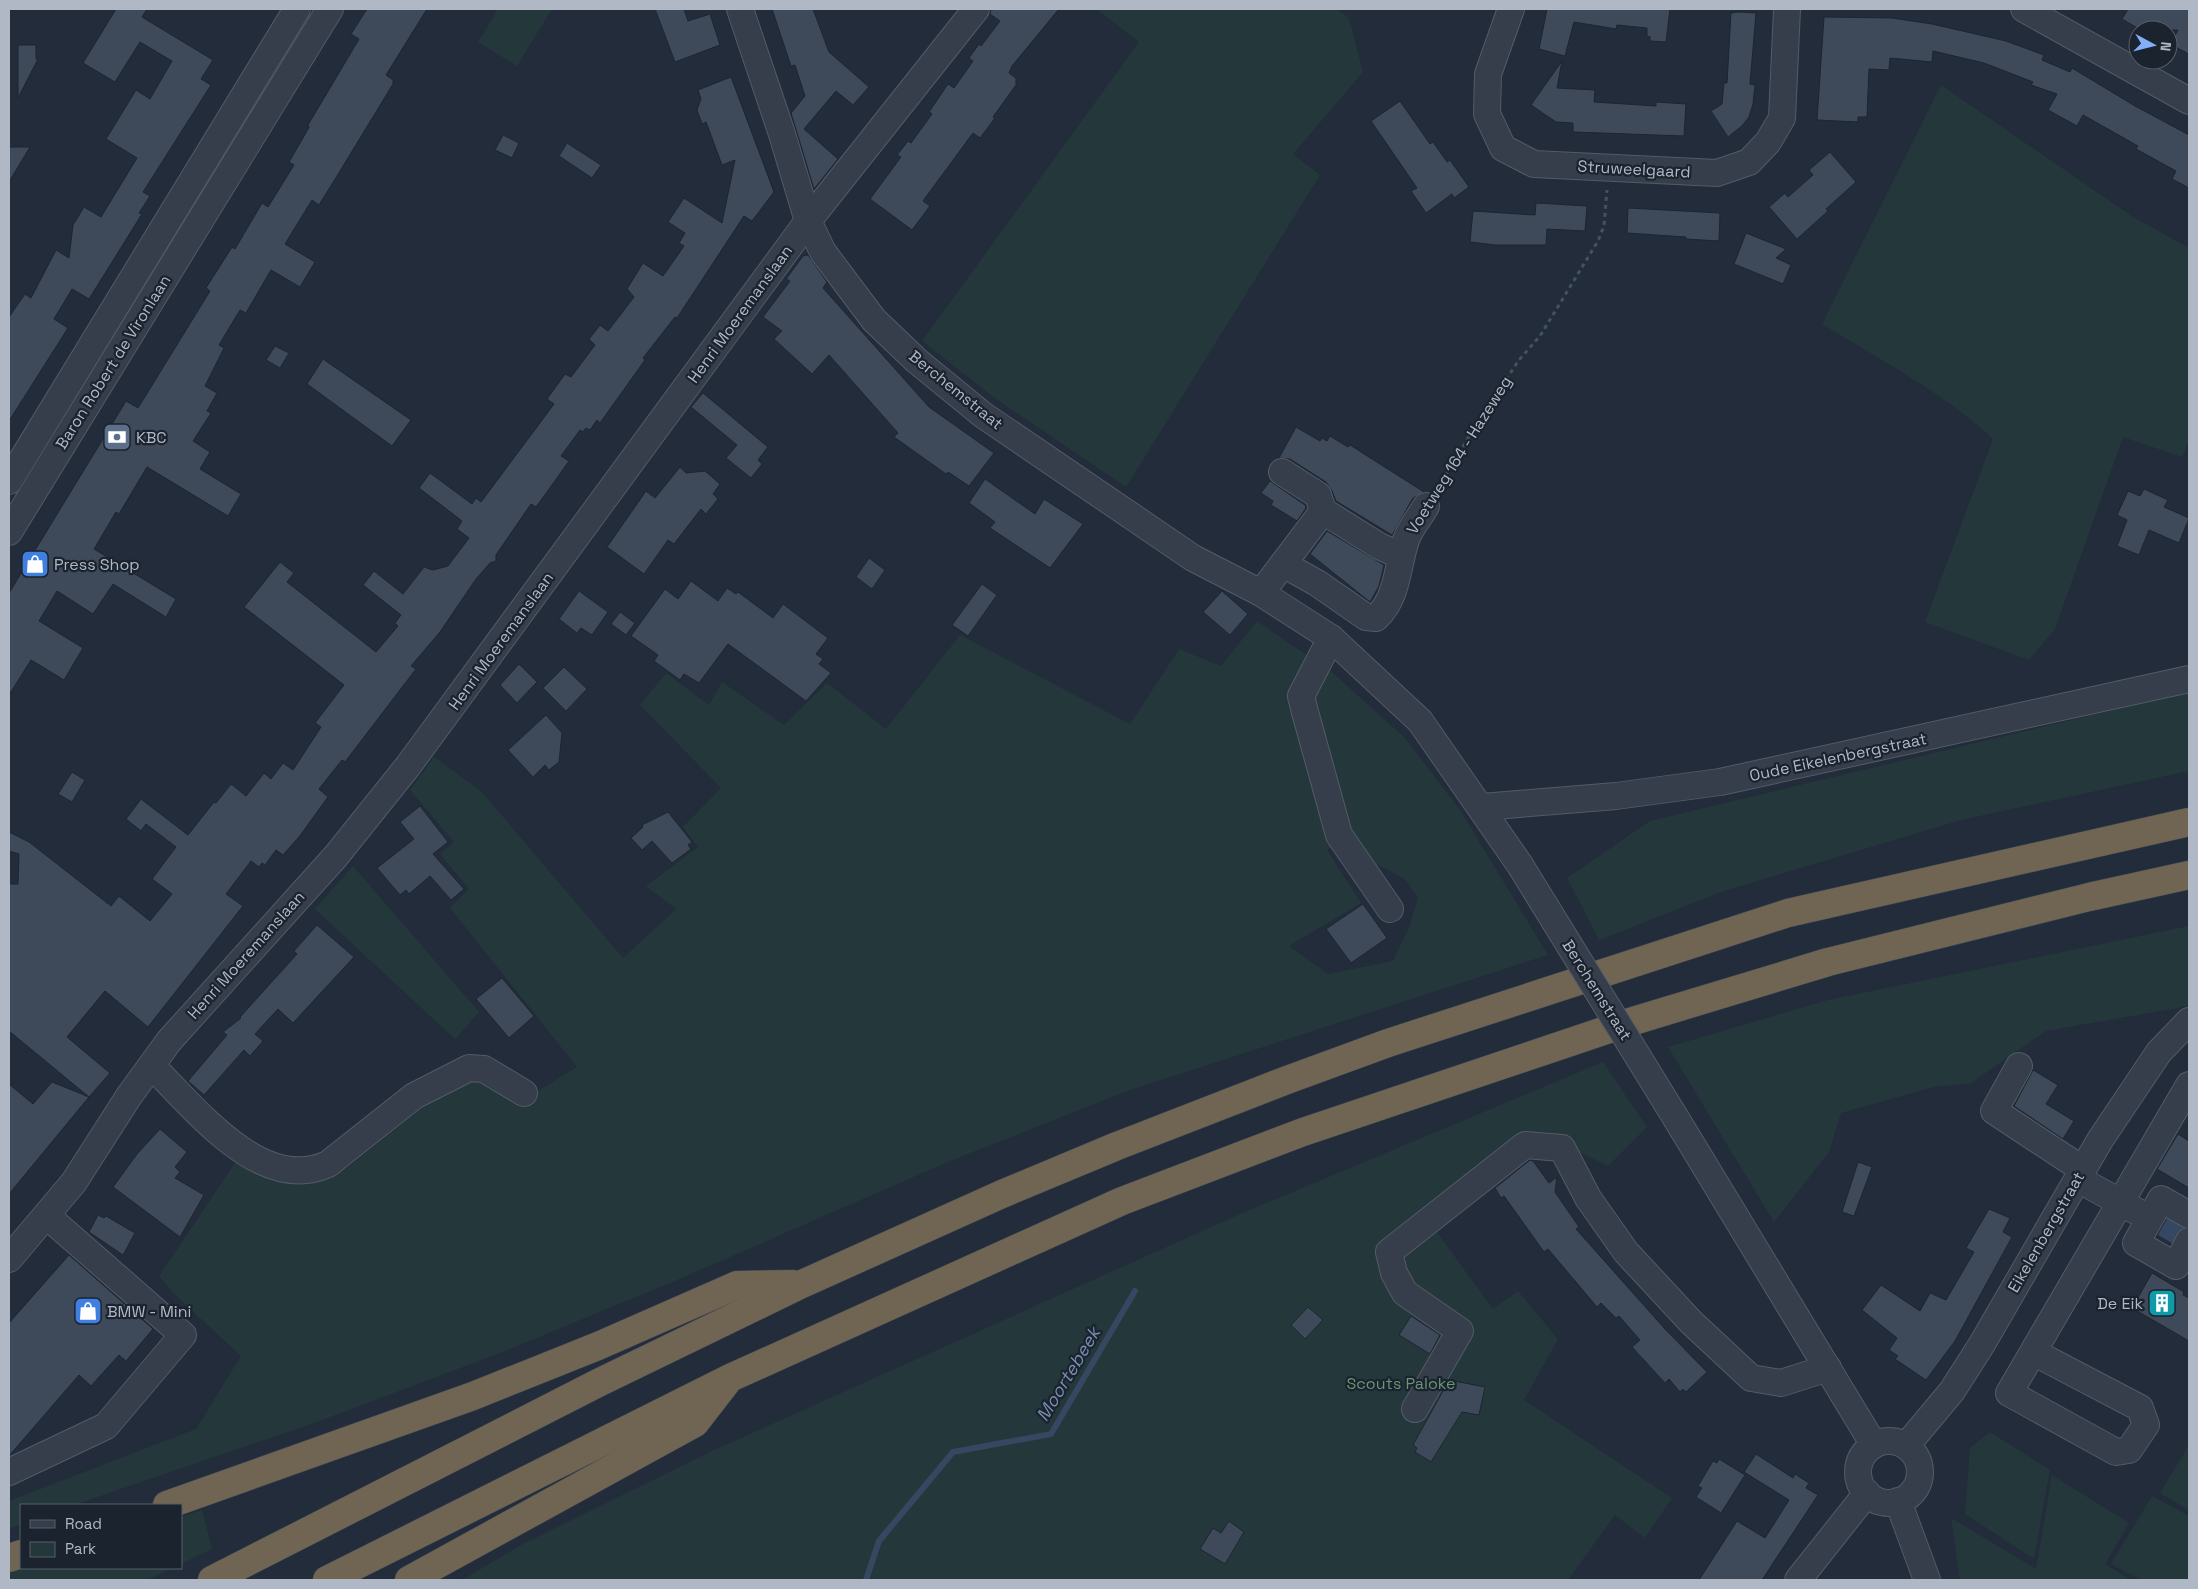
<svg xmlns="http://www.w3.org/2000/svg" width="2198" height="1589" viewBox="0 0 2198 1589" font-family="'Space Grotesk',sans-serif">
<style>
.green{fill:#24383b;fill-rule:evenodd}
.water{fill:#354761}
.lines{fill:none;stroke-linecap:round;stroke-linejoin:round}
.stream{stroke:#354761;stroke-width:6}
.building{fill:#3e4a59;stroke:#1d2531}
.minor-casing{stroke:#535b68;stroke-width:28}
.highway-casing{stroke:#404855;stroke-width:29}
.path{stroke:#415558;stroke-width:3;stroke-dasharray:4 4;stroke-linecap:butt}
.minor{stroke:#353e4a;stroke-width:26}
.highway{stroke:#706552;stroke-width:28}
.minor-bridge-casing{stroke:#535b68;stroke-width:28;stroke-linecap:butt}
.minor-bridge{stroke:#353e4a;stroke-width:26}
.labels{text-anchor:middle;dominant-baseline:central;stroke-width:4.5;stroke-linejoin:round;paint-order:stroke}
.street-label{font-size:16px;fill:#b0b8c6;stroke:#1b232f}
.poi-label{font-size:16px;fill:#b0b8c6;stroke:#1b232f;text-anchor:start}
.park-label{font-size:16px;fill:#679773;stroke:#1b232f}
.water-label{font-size:18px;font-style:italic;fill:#788eaf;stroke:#1b232f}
</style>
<rect width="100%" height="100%" fill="#222c3a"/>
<g class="green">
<polygon points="498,9 552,9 517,66 478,42"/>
<polygon points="1101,9 1337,9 1349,18 1363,72 1293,154 1320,175 1126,487 996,399 922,341 1139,42 1099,11"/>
<path d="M1941,85L2133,217L2189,248V440L2182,457L2123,437L2055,629L2029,660L1925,622L1993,439C1943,392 1880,360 1822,324Z"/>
<path d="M1257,621L1334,674L1405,738L1460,810L1548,955L1130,1090L950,1161L682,1278L500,1353L317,1422L74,1505H21V1524L9,1529V1501L196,1429L241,1356L173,1293L159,1276L235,1163L296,1184L347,1168L421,1109L471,1080L481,1081L518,1103L577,1067L450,908L469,889L440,854L454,842L410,790L434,757L481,791L623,958L676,909L646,886L698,847L683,827L721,788L640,705L666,673L709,705L722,682L784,725L827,683L886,729L960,635L1130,724L1179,649L1221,666ZM1349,835L1370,861L1405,879L1418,898L1409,927L1393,961L1328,974L1289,946L1361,903L1327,850Z"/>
<polygon points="2189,692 2189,771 1961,820 1724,891 1599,940 1567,878 1650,821"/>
<polygon points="353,866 479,1012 455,1039 315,909"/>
<polygon points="2189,926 2189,1006 2046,1031 1971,1083 1934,1087 1841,1113 1829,1152 1774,1222 1668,1047 1828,1000"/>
<polygon points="1603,1062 1647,1127 1608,1166 1555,1140 1426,1217 1493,1309 1518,1291 1558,1339 1524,1400 1672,1498 1645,1538 1615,1515 1568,1580 462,1580 521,1545 712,1451 1240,1214"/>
<polygon points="1990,1432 2050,1470 2034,1559 1965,1514 1970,1448"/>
<polygon points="2189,1445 2189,1510 2160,1493"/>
<polygon points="2052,1475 2129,1523 2105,1564 2131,1580 1960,1580 1951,1518 2036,1569"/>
<polygon points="2152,1496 2189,1516 2189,1577 2187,1580 2141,1580 2111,1564"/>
<polygon points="202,1510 212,1549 181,1564 181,1517"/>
<polygon points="23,1568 173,1568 147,1580 9,1580 9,1572"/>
</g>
<polygon class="water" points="2168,1217 2186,1227 2175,1245 2158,1235"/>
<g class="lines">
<polyline class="stream" points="866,1580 879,1541 953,1452 1051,1434 1135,1291"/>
</g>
<g class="building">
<polygon points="116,9 147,9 142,17 213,60 201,79 211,85 143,192 150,196 139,213 142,214 89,299 72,289 54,319 68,328 9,421 9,317 25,294 31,298 56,250 69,258 73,225 84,207 101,217 137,158 106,139 136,90 150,99 172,61 140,42 115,82 83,63"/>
<polygon points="367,9 427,9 386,75 393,80 393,84 337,176 319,205 312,200 285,244 315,262 300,287 271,270 246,313 240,310 219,345 224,348 205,386 217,393 207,411 211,413 193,441 210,452 200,469 241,494 228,516 147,467 119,514 116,512 94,549 176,599 166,617 113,584 93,614 57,591 39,621 83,648 64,680 31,660 9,695 9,593 126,401 138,408 210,291 206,288 232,247 235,249 262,203 268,207 294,165 289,162 307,131 309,127 308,125 359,39 351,34"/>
<polygon points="655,9 684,9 688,21 710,14 720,45 675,62"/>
<polygon points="772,9 813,9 829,52 869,87 853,105 836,91 804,129 838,159 814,189 791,113 805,96 795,65 791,66"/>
<polygon points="991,9 1059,9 1012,66 1009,73 1016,78 1016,85 993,117 995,118 980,138 973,133 923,201 930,206 912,230 870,199 901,157 897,155 908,141 911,143 932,114 929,112 948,84 954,88 973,61 969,58 979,44 981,46 1000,21 990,14"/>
<polygon points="1547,9 1670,9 1666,42 1650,41 1650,37 1647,36 1647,28 1617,25 1616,29 1574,22 1565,56 1539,49"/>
<polygon points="2128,9 2189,9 2189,54 2170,44 2178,30 2141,30 2122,19"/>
<polygon points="1738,12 1756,13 1750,84 1755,85 1753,104 1749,117 1742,126 1728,137 1711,111 1722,104 1724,83 1727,83 1731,13"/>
<polygon points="1824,17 1892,18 1932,24 2006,41 2044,55 2042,60 2070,72 2072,68 2135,106 2189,135 2189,188 2172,179 2176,171 2136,149 2138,146 2083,115 2077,126 2048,110 2057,94 2031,85 2033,82 1984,63 1933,51 1932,62 1890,58 1889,70 1869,69 1867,117 1858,117 1858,122 1817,120"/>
<polygon points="18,45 36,45 36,59 38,59 18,98"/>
<polygon points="1562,61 1557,88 1595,90 1594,102 1656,106 1656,102 1686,104 1684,136 1573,132 1573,123 1556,122 1531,105"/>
<polygon points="731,77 774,192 752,221 744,216 677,318 675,317 643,358 645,360 600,423 597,420 590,430 586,428 583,432 580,430 561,456 569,461 547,492 536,507 531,504 496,555 496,561 490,563 476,579 440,632 411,666 416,669 345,762 342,760 319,789 328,797 299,837 283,855 276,850 265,865 262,863 259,867 251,861 226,894 243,906 148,1027 105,991 67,1037 110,1073 89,1097 9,1031 9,884 18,884 19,854 9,851 9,832 29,842 111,906 119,896 150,921 172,894 152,879 176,847 146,824 141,831 126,819 141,799 188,835 214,802 216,803 231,784 246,796 264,773 271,779 283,763 293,770 321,727 315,723 344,685 244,607 280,562 294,573 287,582 376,652 398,626 395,623 401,615 363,585 374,571 403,594 424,567 433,570 448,566 469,538 457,529 462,521 419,488 430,473 472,504 476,498 481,502 554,404 547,399 565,374 571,377 595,345 589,339 600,325 608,331 634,297 627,289 643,263 663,276 684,246 679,243 685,233 668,222 684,198 722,223 735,160 722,165 706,122 702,124 697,110 701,99 698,90"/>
<polygon points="1400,101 1430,144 1433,142 1447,162 1450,160 1469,187 1454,198 1452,194 1426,213 1411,191 1417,188 1371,121"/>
<polygon points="503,135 519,143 512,158 495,150"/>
<polygon points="567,143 601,165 592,178 559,156"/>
<polygon points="9,147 30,147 9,182"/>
<polygon points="1830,152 1856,182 1826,209 1828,211 1797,239 1769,207 1785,193 1788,197 1813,175 1809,170"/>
<polygon points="1536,203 1587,206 1585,231 1547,229 1546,245 1495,245 1470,242 1473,211 1535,215"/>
<polygon points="1628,208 1720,213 1719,241 1686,239 1686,237 1627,233"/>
<polygon points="1746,233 1786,249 1776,258 1791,265 1783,284 1734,264"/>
<polygon points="808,255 827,282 823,288 929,407 994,453 969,486 948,472 946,474 894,437 898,433 829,355 812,374 774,339 782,331 763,317 790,281 786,279 803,256"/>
<polygon points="275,346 289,353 280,368 266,360"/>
<polygon points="323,359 411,420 392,446 307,384"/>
<polygon points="703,393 768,447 758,460 762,464 751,478 726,458 737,445 691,407"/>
<polygon points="1296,427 1320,441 1322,438 1327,441 1330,436 1348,447 1350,445 1424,492 1413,498 1392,535 1336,501 1332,491 1326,482 1290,459 1279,458"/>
<polygon points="680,467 686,473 705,471 720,484 713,494 718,499 706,514 701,509 674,544 668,540 644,574 607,547 646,491 655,498"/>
<polygon points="985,479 1035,514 1044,499 1083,524 1050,568 990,528 995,522 969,503"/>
<polygon points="1270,481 1305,505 1306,508 1297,521 1271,505 1273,501 1261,493"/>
<polygon points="2144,489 2168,500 2164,507 2189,518 2179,543 2149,530 2139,555 2117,546 2127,520 2117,515 2128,491 2140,496"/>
<polygon points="1327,531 1384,565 1379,586 1370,602 1310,554"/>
<polygon points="869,558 885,570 872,589 856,577"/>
<polygon points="691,581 718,601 727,588 736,594 738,592 773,618 783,604 828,638 816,654 823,659 819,664 831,673 806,701 728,644 699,683 684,674 680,680 654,661 658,655 631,636 665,589 678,599"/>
<polygon points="982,584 997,595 968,636 952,625"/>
<polygon points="579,591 608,612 592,635 581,628 577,633 559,619"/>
<polygon points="1222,591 1248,614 1230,635 1203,612"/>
<polygon points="620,612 635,623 626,635 611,624"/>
<polygon points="519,664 537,682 517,703 500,685"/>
<polygon points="564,667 587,689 566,711 543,688"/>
<polygon points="546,715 562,733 559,762 549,770 545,765 533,777 508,750"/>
<polygon points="72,772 85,780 72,802 58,794"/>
<polygon points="420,806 448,842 433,854 464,889 451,900 430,876 409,894 406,890 400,895 377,868 414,839 400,822"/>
<polygon points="668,812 692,842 688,845 691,849 672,863 652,841 642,850 631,838 643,827 642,825"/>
<polygon points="1363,904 1387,938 1351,963 1326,929"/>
<polygon points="317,925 354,957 293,1023 278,1009 255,1034 263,1041 250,1056 244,1050 204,1095 188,1081 227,1035 223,1032 241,1018 240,1017 297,954 294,951"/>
<polygon points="502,978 534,1016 509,1038 476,999"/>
<polygon points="2033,1070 2058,1085 2046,1104 2074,1121 2063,1139 2014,1106"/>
<polygon points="52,1082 89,1097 9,1194 9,1084 33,1104"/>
<polygon points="160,1129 187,1152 175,1167 180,1172 175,1178 204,1195 180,1237 113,1187 137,1154"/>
<polygon points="2178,1134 2189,1141 2189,1188 2157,1169"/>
<polygon points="1530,1160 1533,1161 1549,1183 1557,1177 1555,1192 1579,1227 1576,1229 1665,1329 1707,1372 1686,1392 1683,1389 1680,1392 1669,1379 1665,1383 1632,1347 1640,1340 1619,1316 1616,1318 1601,1303 1597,1307 1548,1249 1544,1252 1504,1196 1501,1198 1495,1188"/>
<polygon points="1858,1162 1872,1167 1854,1216 1842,1212"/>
<polygon points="1989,1209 2010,1218 2003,1232 2012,1237 1955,1341 1926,1380 1895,1359 1898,1356 1889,1350 1897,1338 1862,1310 1881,1285 1920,1311 1930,1293 1946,1300 1974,1252 1966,1248"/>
<polygon points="98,1215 104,1218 106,1216 135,1233 123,1255 89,1232"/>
<polygon points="69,1255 153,1329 126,1361 119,1355 91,1386 79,1375 9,1456 9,1323"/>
<polygon points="2152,1273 2184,1292 2183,1295 2189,1298 2189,1341 2132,1308"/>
<polygon points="1308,1307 1323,1320 1305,1339 1291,1325"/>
<polygon points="1411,1316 1440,1335 1430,1354 1399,1335"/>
<polygon points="1449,1380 1485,1387 1479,1415 1462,1412 1431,1462 1415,1452 1417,1448 1413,1445"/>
<polygon points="1756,1454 1793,1478 1795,1474 1809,1483 1806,1488 1818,1495 1762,1580 1699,1580 1737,1521 1765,1538 1789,1500 1744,1472"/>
<polygon points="1719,1459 1745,1475 1721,1513 1696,1497 1702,1488 1698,1486 1713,1461 1717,1463"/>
<polygon points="1229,1521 1244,1532 1225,1564 1200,1549 1213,1528 1221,1533"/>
</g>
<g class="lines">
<defs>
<g id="minor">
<polyline points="740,9 782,134 808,221 823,252 874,320 917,361 983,415 1193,558 1261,593 1331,638 1420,721 1520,865"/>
<polyline points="1511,9 1488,74 1487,114 1503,148 1534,164 1717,173 1749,162 1768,142 1782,118 1787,9"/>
<polyline points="2024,9 2189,101"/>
<polyline points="1282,472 1318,495 1323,511"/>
<polyline points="9,481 297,9"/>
<polyline points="9,532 330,9"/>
<polyline points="1283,564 1323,511 1379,546 1401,556"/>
<path d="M1261,593L1283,564L1317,583L1366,617L1376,618C1398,598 1397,567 1406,540C1410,528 1420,517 1426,506"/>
<polyline points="1331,638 1301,696 1305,712 1339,835 1390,909"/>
<polyline points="1482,807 1616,796 1720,782 2189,679"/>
<path d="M152,1066C194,1107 261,1195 328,1164L414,1096L469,1068L484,1069L524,1093"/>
<polyline points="2019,1066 1994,1111 2082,1169"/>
<polyline points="1677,1120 1874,1445"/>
<polyline points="2078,1179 2136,1211"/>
<polyline points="2189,1215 2161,1199 2136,1243 2176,1266 2189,1241"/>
<polyline points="9,1259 74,1182 129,1096 169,1041 336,856 408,766 808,221 976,9"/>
<path d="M2033,1352L2140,1408L2146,1425L2129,1450L2116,1452L2009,1393C2069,1290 2129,1188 2189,1085"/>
<polyline points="1415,1409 1460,1331 1405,1293 1394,1273 1389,1252 1525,1145 1562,1148 1588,1198 1626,1252 1691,1322 1751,1378 1781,1383 1828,1368"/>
<circle cx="1889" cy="1472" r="31"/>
<polyline points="1906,1446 1952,1391 1982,1344 2100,1140 2159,1052 2189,1021"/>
<polyline points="9,1472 106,1426 183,1335 47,1216"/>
<polyline points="1898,1501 1927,1580"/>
<polyline points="1798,1580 1867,1493"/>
</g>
<g id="highway">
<polyline points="167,1505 473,1396 598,1346 737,1285 793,1284"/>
<polyline points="9,1558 21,1554"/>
<polyline points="212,1580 598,1383 802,1284 1002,1194 1117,1146 1287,1080 1388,1043 1788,913 2189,822"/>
<polyline points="327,1580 730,1378 1122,1201 1303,1132 1630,1022 1828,962 2089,897 2189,875"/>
<polyline points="409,1580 695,1423 726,1383"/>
</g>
</defs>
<use href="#minor" class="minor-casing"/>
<use href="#highway" class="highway-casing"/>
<polyline class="path" points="1438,488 1479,420 1519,360 1540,336 1598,241 1604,226 1607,190"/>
<use href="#minor" class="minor"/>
<use href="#highway" class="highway"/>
<defs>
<polyline id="minor-bridge" points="1520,865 1677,1120"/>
</defs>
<use href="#minor-bridge" class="minor-bridge-casing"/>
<use href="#minor-bridge" class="minor-bridge"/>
</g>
<defs>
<symbol id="bank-square" viewBox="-11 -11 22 22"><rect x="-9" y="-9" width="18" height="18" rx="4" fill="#5c6f8a" stroke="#1b232f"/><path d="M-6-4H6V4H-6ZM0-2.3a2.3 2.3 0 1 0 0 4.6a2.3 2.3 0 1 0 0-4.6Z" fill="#fff"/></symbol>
<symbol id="shop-square" viewBox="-11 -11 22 22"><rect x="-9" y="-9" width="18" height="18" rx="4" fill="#3f7fe0" stroke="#1b232f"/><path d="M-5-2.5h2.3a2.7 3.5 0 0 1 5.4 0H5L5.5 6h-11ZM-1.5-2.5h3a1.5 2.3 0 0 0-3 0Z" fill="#fff"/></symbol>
<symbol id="building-square" viewBox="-11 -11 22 22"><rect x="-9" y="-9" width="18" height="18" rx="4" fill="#0f9aa8" stroke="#1b232f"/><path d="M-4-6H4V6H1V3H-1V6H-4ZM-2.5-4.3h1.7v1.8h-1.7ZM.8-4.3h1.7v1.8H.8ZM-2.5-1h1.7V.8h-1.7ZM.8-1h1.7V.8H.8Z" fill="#fff"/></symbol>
</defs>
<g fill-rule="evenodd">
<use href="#bank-square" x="101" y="421" width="32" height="32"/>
<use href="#shop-square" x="19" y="548" width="32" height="32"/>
<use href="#building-square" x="2146" y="1287" width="32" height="32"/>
<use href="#shop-square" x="72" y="1295" width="32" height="32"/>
</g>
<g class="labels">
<g class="street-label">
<text transform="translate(1634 169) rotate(3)">Struweelgaard</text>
<text transform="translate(740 314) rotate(-54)">Henri Moeremanslaan</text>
<text transform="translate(113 362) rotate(-58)">Baron Robert de Vironlaan</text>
<text transform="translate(956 390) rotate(39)">Berchemstraat</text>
<text transform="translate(1459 455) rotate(-58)">Voetweg 164 - Hazeweg</text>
<text transform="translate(501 641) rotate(-54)">Henri Moeremanslaan</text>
<text transform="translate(1838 757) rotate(-12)">Oude Eikelenbergstraat</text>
<text transform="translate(246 955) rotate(-48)">Henri Moeremanslaan</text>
<text transform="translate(1597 990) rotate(58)">Berchemstraat</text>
<text transform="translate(2046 1232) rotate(-60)">Eikelenbergstraat</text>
</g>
<g class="poi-label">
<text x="136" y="437">KBC</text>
<text x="54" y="564">Press Shop</text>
<text x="2143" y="1303" text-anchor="end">De Eik</text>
<text x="107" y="1311">BMW - Mini</text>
</g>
<g class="park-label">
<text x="1401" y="1383">Scouts Paloke</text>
</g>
<g class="water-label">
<text transform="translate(1068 1374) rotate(-59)">Moortebeek</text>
</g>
</g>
<rect width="2198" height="1589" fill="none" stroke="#b0b8c6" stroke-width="20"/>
<rect x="20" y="1504" width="162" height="65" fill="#1b232f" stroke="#575f6b"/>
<rect x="30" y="1520" width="25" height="8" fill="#353e4a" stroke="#575f6b"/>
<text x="65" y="1529" font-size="15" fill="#b0b8c6">Road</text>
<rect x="30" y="1542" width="25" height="15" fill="#24383b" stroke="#575f6b"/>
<text x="65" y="1554" font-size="15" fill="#b0b8c6">Park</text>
<g transform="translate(2153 45) rotate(97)"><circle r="24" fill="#1b232f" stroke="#575f6b"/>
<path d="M0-4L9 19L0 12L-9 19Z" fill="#84aef7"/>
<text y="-8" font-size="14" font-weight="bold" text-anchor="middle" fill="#b0b8c6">N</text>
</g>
</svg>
